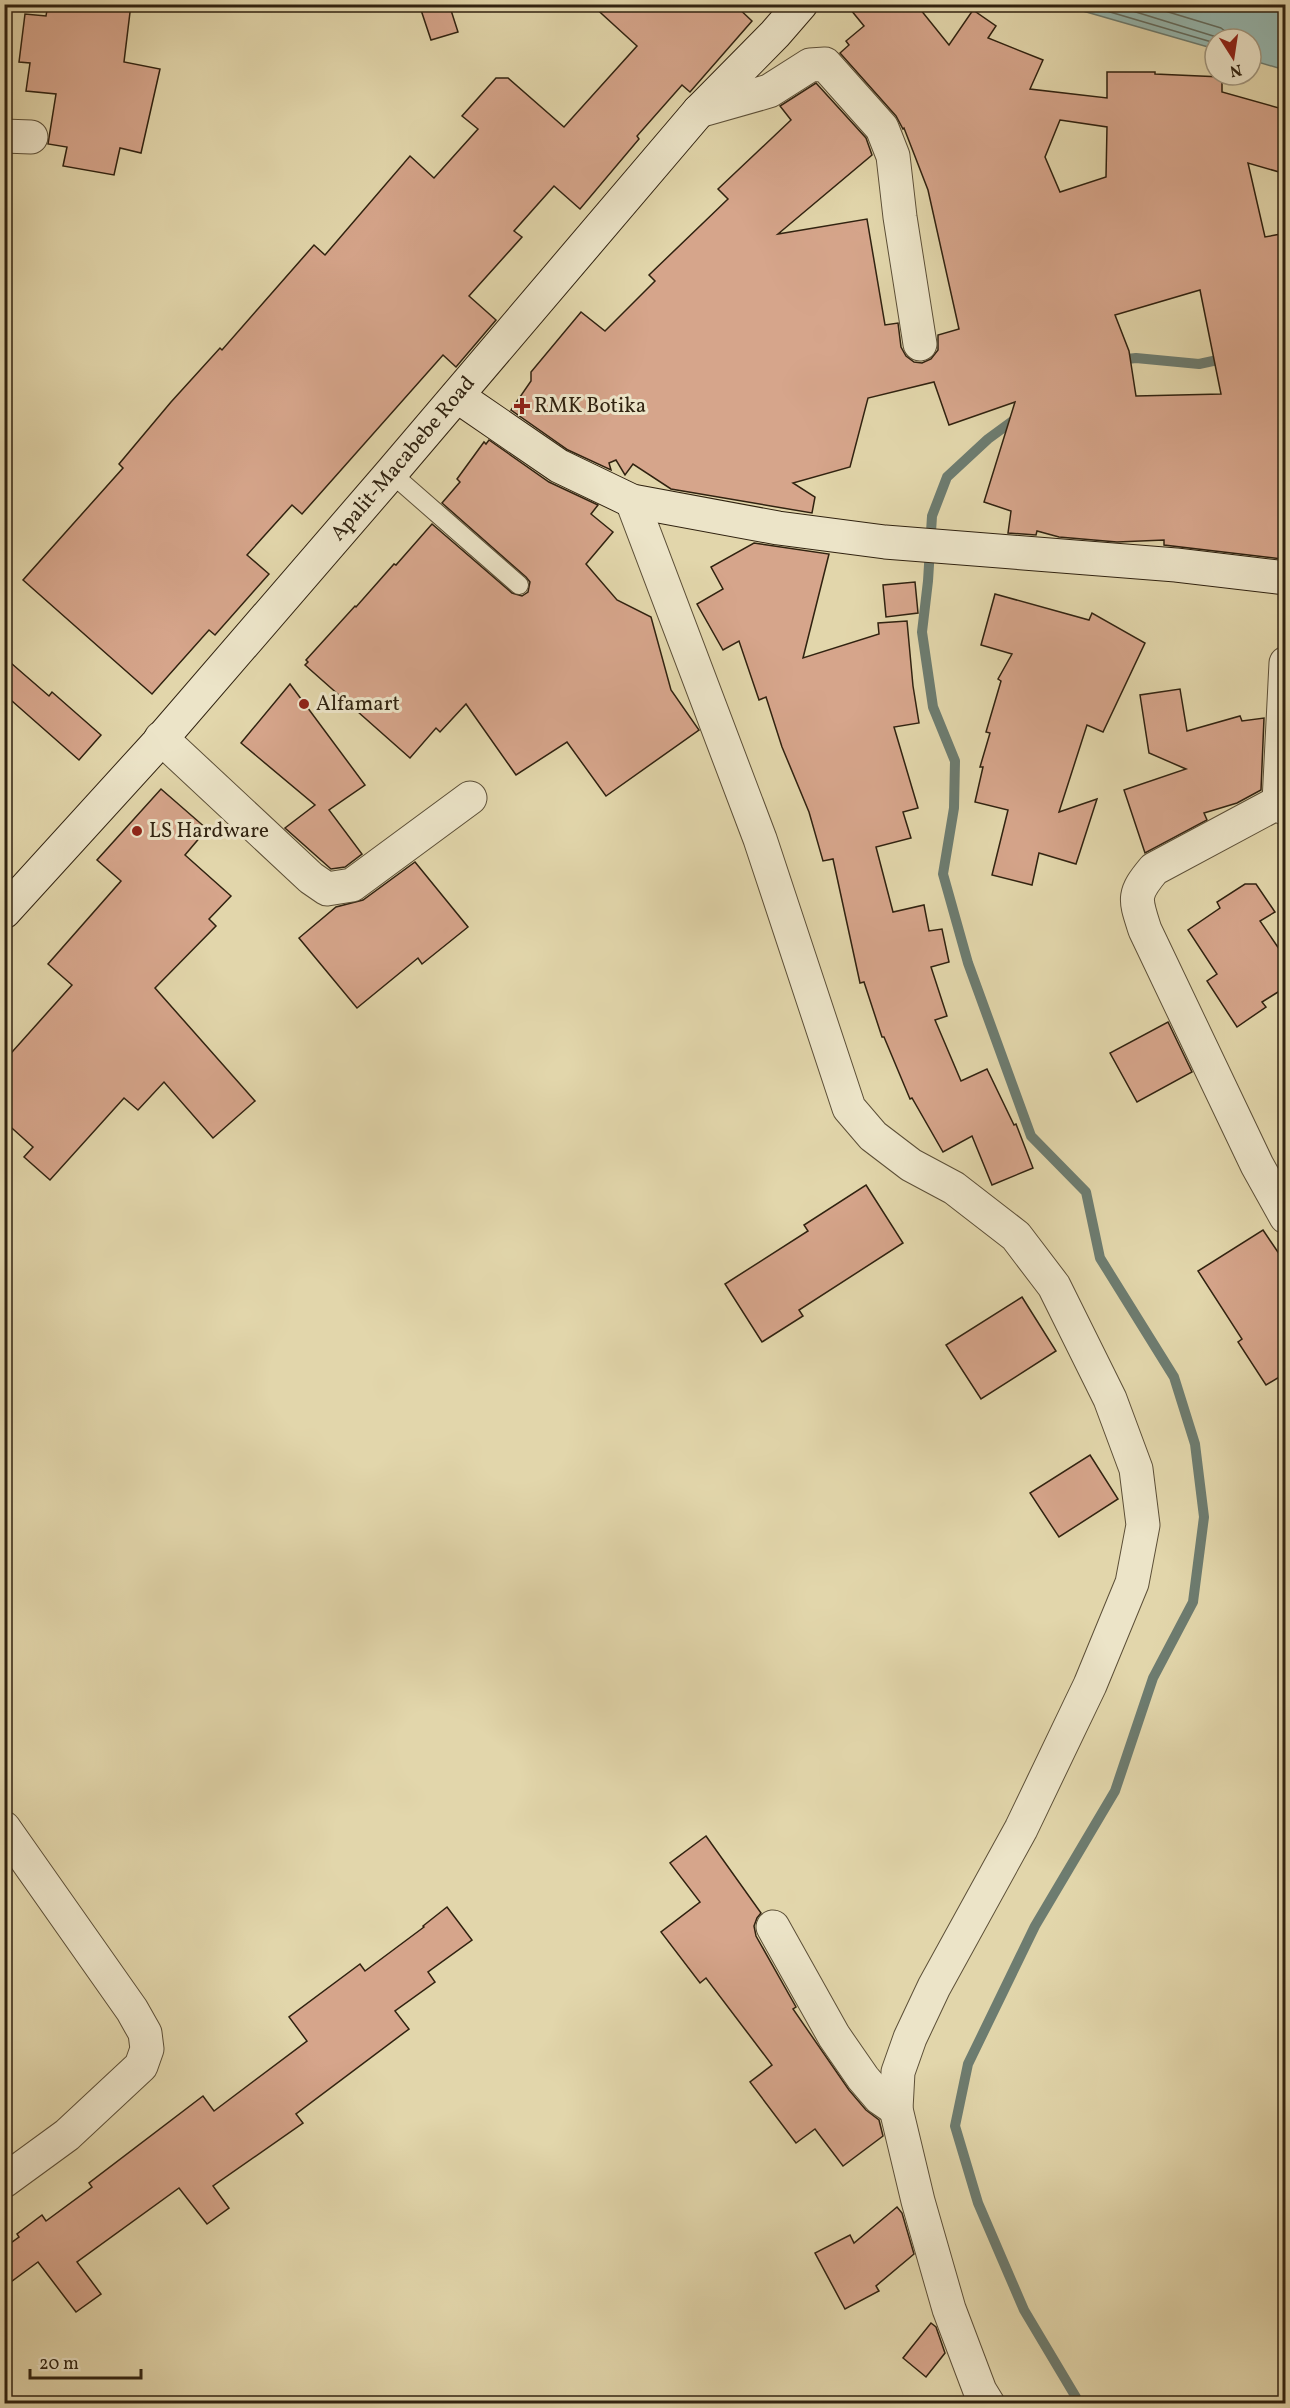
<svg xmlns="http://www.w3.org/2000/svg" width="1290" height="2408" viewBox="0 0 1290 2408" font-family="Vollkorn,serif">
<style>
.water{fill:#96b8b0;stroke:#6d7c70;stroke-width:1.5}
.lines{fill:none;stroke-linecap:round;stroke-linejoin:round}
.shore{stroke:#636d60;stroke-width:1.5}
.stream{stroke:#6d7c70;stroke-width:10}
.building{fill:#d6a58b;stroke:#302210;stroke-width:1.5;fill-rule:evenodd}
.service-casing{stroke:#5c4f37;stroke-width:20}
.minor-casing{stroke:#5c4f37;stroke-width:35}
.secondary-casing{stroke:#302210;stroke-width:35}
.service{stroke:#ece4c8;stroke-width:18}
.minor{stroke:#ece4c8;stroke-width:33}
.secondary{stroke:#ece4c8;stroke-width:33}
.poi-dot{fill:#8f2418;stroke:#ece4c8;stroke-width:2}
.labels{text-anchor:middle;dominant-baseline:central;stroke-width:6;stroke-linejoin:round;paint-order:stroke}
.poi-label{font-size:21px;fill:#302210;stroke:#ece4c8;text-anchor:start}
.street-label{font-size:21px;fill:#302210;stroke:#ece4c8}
</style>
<rect width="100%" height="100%" fill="#e2d6ab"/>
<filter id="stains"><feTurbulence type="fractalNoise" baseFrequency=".00333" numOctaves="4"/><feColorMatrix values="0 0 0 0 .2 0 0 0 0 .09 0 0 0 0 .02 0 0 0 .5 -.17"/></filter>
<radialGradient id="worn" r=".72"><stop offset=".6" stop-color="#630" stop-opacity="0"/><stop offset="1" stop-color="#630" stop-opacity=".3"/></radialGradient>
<polygon class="water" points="1062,5 1285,5 1285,70 1251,60 1251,39 1215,39 1215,49"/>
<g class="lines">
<g class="shore">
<polyline points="1083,4 1215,43"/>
<polyline points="1110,4 1223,39"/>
<polyline points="1142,4 1221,28 1235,39"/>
</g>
<g class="stream">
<polyline points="1118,360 1136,358 1199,364 1227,358"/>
<polyline points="1018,417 988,439 947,477 932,516 928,581 922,632 933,707 955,761 954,808 943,874 968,963 1031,1136 1086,1192 1100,1258 1174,1377 1195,1444 1204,1517 1193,1602 1153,1678 1115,1791 1035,1926 968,2064 955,2126 978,2203 1024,2310 1080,2404"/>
</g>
</g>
<g class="building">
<polygon points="48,4 131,4 124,62 160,69 141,153 120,148 114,175 63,166 67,147 48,144 56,94 26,91 30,63 19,62 25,14 46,16"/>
<polygon points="419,4 449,4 458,32 431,40"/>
<polygon points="591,4 734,4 752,21 690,92 682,85 637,136 639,139 580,209 554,186 514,231 522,237 469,296 496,320 456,367 443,355 302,514 292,505 247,555 269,574 215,635 209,630 152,694 23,580 123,468 119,464 171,402 220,348 222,350 314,245 325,255 410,156 434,178 478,129 462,116 496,78 508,78 564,127 637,46"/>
<path d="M846,4H916L949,45L973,10L996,26L988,38L1043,60L1030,89L1107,98V72H1155V74L1222,77V92L1286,110V174L1248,163L1265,237L1286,233V542H1281L1282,559L1164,545V540L1117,542L1059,537L1037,531L1036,535L1008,533L1011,511L984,502L1015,402L949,425L934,382L868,398L850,467L793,483L815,497L812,513L671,489L633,464L625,475L616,460L609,463L611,470L568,450L511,410L531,381V372L581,312L605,331L655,281L649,275L728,199L718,189L791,120L780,106L816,83L866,138L872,155L778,234L867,219L885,325L898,323L901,347L906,356L914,362L922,363L931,359L938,350V335L959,329L928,190L904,128L903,129L896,116L840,53L849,45L846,41L864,26ZM1060,120L1107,127L1106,177L1060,192L1045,157ZM1200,290L1221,394L1136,396L1129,351L1115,315Z"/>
<polygon points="489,440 549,482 598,505 591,514 613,532 586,564 617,600 651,617 671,690 699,730 606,796 567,742 516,775 466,704 440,732 436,728 410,758 305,665 308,662 306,660 355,606 356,607 394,564 396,565 432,524 512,593 522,596 528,592 530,582 526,577 442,503 460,482 457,479 484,442 486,444"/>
<polygon points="754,543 829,554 803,658 879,634 878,623 907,621 913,686 919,723 894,727 918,808 903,812 911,838 876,847 893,912 924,905 929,931 942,929 949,962 931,967 947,1016 935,1020 961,1081 987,1069 1014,1125 1016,1124 1033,1168 992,1185 972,1136 943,1152 912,1098 910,1099 884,1037 882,1037 864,982 860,983 833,859 823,861 809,812 782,747 766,697 759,700 739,641 723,650 697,604 723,589 711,567"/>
<polygon points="915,582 918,613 886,617 883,585"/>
<polygon points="995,594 1089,620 1092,613 1145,643 1103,732 1087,725 1059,812 1097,799 1076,864 1039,853 1032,885 992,875 1008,810 975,802 983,767 980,767 990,733 986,732 1001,681 998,679 1012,654 981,645"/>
<polygon points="4,657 49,696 52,692 101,735 79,760 4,694"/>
<polygon points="290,684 365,785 329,810 362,854 345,867 331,869 285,828 315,805 241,743"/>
<polygon points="1180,689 1187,731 1240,716 1242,721 1264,718 1261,790 1237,803 1204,813 1207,820 1145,853 1124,790 1186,769 1149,753 1140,695"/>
<polygon points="161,789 207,829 185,855 231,896 209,919 216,926 155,988 255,1101 213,1138 164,1082 138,1110 124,1098 50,1180 24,1157 33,1147 4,1121 4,1061 72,985 48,964 121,881 97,860"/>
<polygon points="415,862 468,927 422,964 418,958 357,1008 299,938 336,907 363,900"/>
<polygon points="1245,884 1256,884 1275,912 1260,921 1286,959 1286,987 1262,1002 1266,1007 1237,1027 1207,981 1217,974 1188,930 1220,908 1217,902"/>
<polygon points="1168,1022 1192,1072 1137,1102 1110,1053"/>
<polygon points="866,1185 903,1243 799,1310 803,1316 762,1342 725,1284 808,1231 804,1225"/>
<polygon points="1263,1230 1286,1264 1286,1373 1266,1385 1238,1342 1242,1339 1198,1271"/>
<polygon points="1022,1297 1056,1351 981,1399 946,1345"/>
<polygon points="1090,1455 1118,1499 1059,1537 1030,1493"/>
<polygon points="706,1836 761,1913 757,1918 754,1926 756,1936 796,2007 793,2009 849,2090 866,2110 879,2120 883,2136 843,2166 815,2129 796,2143 750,2082 772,2065 706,1978 700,1983 661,1932 700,1902 670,1863"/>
<polygon points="447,1907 472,1940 428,1972 435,1982 395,2011 409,2029 296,2114 303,2123 213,2186 229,2208 207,2224 179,2188 77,2262 101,2294 76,2312 38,2262 4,2287 4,2248 19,2237 17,2234 42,2215 46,2221 92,2187 89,2183 203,2096 214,2111 307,2041 289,2017 360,1964 365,1971 424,1927 423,1926"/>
<polygon points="897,2207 902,2213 914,2254 876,2286 879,2291 845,2309 815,2253 850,2235 854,2243"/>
<polygon points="931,2323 936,2327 945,2353 926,2377 903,2358"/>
</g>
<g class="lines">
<defs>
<polyline id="service" points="391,473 519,585"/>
<g id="minor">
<polyline points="699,111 769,91 810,65 825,64 882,128 893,156 900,217 920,344"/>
<polyline points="4,136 31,137"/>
<polyline points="632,501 760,839 849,1108 873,1136 911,1165 954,1188 1016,1236 1054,1286 1110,1399 1136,1469 1143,1525 1132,1583 1090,1685 1021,1829 934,1987 910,2038 898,2072 896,2109 918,2201 949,2309 980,2391 988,2404"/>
<polyline points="1286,663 1279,802 1286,809"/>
<polyline points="161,738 311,878 327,889 352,885 470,798"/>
<path d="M1279,802L1154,869C1132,895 1135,899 1145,930L1257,1165L1286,1217"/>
<polyline points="4,1828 132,2010 145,2033 147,2049 141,2066 67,2135 4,2181"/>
<polyline points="773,1927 834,2036 863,2078 880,2098 896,2109"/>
</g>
<g id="secondary">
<polyline points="457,396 559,466 632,501 778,528 885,542 1176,565 1286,578"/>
<path id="s1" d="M4,912L157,744L391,473L699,111L775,34L801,4"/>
</g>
</defs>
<use href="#service" class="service-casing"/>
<use href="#minor" class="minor-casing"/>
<use href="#secondary" class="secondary-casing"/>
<use href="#service" class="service"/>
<use href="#minor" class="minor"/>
<use href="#secondary" class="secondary"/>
</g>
<g class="poi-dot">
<path d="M519 397h6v6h6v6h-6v6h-6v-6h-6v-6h6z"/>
<circle cx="304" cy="704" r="6"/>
<circle cx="137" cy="831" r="6"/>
</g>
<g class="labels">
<g class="poi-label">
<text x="534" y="406">RMK Botika</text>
<text x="316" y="704">Alfamart</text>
<text x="149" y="831">LS Hardware</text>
</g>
<g class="street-label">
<text stroke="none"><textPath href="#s1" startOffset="604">Apalit-Macabebe Road</textPath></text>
</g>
</g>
<rect width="1290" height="2408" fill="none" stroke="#e2d6ab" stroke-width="24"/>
<rect x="6" y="6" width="1278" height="2396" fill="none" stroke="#302210" stroke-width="3"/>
<rect x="12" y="12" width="1266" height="2384" fill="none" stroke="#302210" stroke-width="1.5"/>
<g transform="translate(1233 57) rotate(168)"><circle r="28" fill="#ece4c8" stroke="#a1967e" stroke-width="1.5"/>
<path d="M0-4.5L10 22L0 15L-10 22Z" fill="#8f2418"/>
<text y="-9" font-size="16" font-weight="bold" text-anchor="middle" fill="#302210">N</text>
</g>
<path d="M30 2369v9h111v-9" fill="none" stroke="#302210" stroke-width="3"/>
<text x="39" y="2369" font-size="18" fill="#302210" stroke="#ece4c8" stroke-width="4.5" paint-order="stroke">20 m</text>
<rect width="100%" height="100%" filter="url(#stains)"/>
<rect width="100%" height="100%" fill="url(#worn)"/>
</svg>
